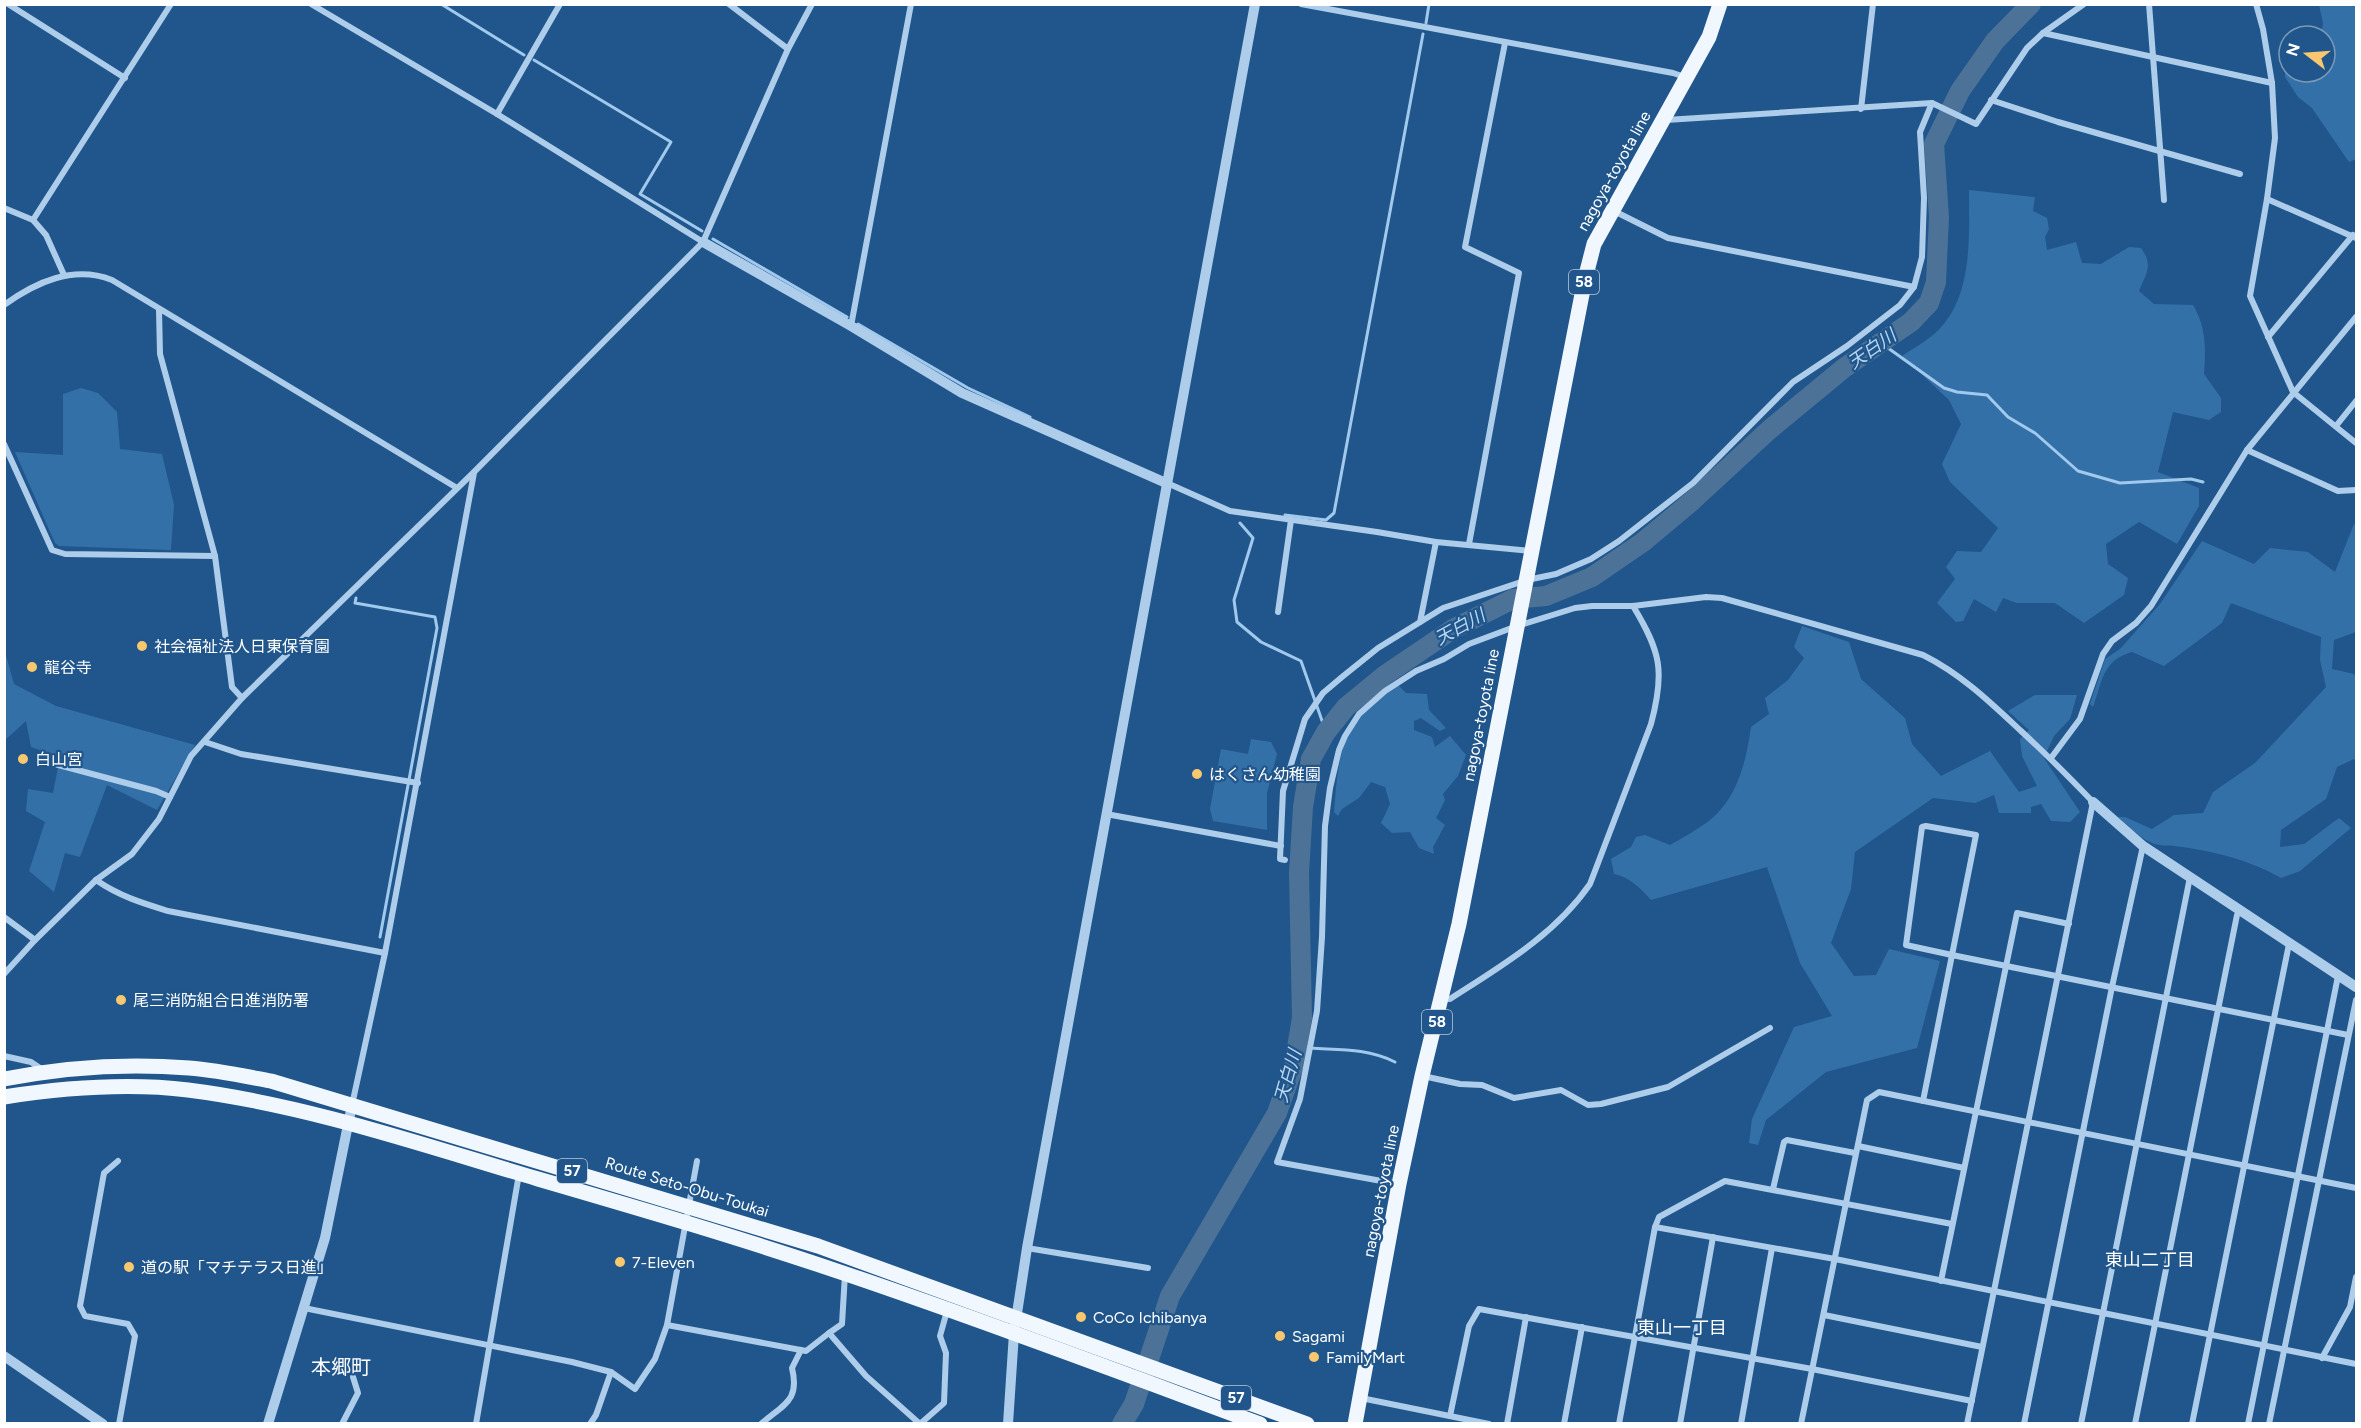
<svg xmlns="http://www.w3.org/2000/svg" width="2361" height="1428" viewBox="0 0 2361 1428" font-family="Figtree,'Noto Sans JP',sans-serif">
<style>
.green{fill:#3470a8}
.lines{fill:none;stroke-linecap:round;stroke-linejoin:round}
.stream{stroke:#a0c9ed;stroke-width:3}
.river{stroke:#4c7298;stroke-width:20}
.minor{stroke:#adcdeb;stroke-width:6}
.tertiary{stroke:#adcdeb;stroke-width:10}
.primary{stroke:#f1f7fe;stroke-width:15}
.poi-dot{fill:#f9c76d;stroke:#20568b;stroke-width:2}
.labels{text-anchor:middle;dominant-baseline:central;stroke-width:4.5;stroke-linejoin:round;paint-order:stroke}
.shield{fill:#20568b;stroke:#bcccdc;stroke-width:1.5}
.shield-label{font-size:15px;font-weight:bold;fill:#fff}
.street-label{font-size:16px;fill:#fff;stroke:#20568b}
.poi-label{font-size:16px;fill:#fff;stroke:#20568b;text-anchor:start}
.water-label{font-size:18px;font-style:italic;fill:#b8d7f2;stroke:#20568b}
.neighbourhood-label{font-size:18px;fill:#fff;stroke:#20568b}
.quarter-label{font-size:20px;fill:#fff;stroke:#20568b}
</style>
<rect width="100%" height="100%" fill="#20568b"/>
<g class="green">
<polygon points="2319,5 2356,5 2356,159 2349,162 2312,108 2298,97 2285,77 2285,58 2289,55 2289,72 2325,72 2325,36 2321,36 2323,23"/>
<path d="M1969,190L2035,197L2033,211L2047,218L2049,229L2045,237L2047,250L2076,242L2082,263L2101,264L2129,247L2141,248C2154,266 2146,273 2139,291L2154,304L2193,305C2206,326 2206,349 2204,374L2221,398V412L2209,420L2173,412L2158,472L2199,488V506L2177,544L2139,522L2106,544L2108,564L2128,578L2124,595L2084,623L2055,603H2017L2003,598L1996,612L1974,599L1963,621L1956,622L1937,603L1955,579L1946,567L1957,551L1981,552L1998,528L1950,482L1942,464L1961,424L1949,400L1902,356C1917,346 1932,338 1943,325C1973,290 1969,232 1969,190Z"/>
<polygon points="81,388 98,393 117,412 120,449 162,454 174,505 171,550 59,546 55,543 15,452 63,455 63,394"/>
<path d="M2354,524L2356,525V632L2334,640L2332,669L2354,674L2356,678V762L2354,759L2337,767L2326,799L2281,830L2280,847L2304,844L2339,818L2351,828L2300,871L2281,878C2250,860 2211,850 2174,846C2170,845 2165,846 2160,845C2144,843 2130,827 2118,817H2125L2152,829L2174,815L2203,813L2213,792L2255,763L2326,687L2320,660L2321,637L2231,603L2222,623L2164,666L2132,652C2102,661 2103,680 2093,707L2090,704L2105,659L2120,649L2160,604L2202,541L2254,564L2270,548L2308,552L2335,572Z"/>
<path d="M1802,626L1849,642L1861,679L1905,718L1912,744L1941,776L1990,751L2019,792L2037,786L2022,756L2020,739L2029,730L2008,711L2035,695H2077L2070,719L2054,736L2044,758L2080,812L2070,822L2051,821L2041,804L2031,807V813H1999L1994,795L1975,803L1933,798L1855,852L1851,889L1831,943L1854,976L1876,975L1889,949L1940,961L1917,1048L1826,1072L1766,1120L1758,1145L1749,1143L1752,1119L1794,1027L1832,1016L1800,963L1767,867L1651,900C1640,888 1630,877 1614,874L1611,859L1631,847L1636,837L1645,835L1670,845C1682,838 1695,831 1706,823C1737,801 1746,762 1751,727L1769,714L1765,698L1788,680L1804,658L1794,647Z"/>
<polygon points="5,652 14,684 56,706 195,745 157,810 107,785 80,857 65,853 54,892 29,871 45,822 26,811 28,789 53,793 60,757 31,747 26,721 5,740"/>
<path d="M1398,685L1406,693L1427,694L1429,710L1446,728L1440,731L1421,718L1414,721V730L1432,737L1435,747L1450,736L1466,755L1458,776L1443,794L1445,800L1436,818L1445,825L1433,847L1434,854L1419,848L1410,832L1392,833L1381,823L1390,804L1385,787L1371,782L1359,798L1342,809L1338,816L1334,812C1337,778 1338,737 1364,711C1373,701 1387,693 1398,685Z"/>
<polygon points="1251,739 1271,742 1277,754 1267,793 1267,830 1213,821 1210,809 1221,749 1248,754"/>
</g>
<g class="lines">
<g class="stream">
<polyline points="441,4 524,55"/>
<polyline points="1426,23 1429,4"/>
<polyline points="534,60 671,142 640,194 702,231"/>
<polyline points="713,239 847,317"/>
<polyline points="858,324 968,388 1030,417"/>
<polyline points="1881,343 1944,388 1957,392 1987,395 2008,417 2035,433 2078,471 2120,483 2191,479 2203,482"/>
<polyline points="1285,515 1326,520 1334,513 1423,34"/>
<polyline points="1240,523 1253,538 1234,600 1237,622 1261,642 1301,661 1326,732"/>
<polyline points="356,598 355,603 435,617 437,628 380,937"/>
<path d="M1297,1047C1332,1051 1362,1046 1395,1062"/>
</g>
<polyline class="river" points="1122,1424 1134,1404 1170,1296 1277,1113 1294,1065 1302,1018 1299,873 1303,807 1311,759 1326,732 1346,707 1385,675 1453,629 1513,599 1546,596 1592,577 1643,542 1692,501 1769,430 1844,368 1911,322 1929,303 1936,282 1939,217 1934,144 1960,91 1995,41 2031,4"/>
<g class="minor">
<polyline points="8,4 125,78"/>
<polyline points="311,4 497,114 703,242"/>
<polyline points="729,4 788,49"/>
<polyline points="1301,4 1673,73 1685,77"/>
<polyline points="2149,4 2164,200"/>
<polyline points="2256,4 2263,29 2272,83 2275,138 2267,199 2250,296 2293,392 2356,443"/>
<polyline points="2043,33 2272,83"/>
<polyline points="1991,100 2058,122 2240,174"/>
<polyline points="1861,109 1873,4"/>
<polyline points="497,114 560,4"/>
<polyline points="1666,120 1932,103 1976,124 2027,48 2043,33 2084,4"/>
<polyline points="2267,199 2356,238"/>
<polyline points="4,208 33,220 46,235 64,275"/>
<polyline points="1614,211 1668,238 1914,287"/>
<polyline points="33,220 171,4"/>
<path d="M4,305C36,282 73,265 112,280L457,488"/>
<polyline points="159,310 160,354 215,556 232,687 242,698"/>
<polyline points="851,326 911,4"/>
<polyline points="2268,337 2353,235"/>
<polyline points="2336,426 2356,401"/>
<polyline points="4,444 52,550 65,554 215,556"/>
<polyline points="2247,450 2338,491 2356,490"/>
<polyline points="1167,483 1230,511 1377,532 1436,542 1531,551"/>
<polyline points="1469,544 1519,273 1465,247 1505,43"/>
<polyline points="1278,612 1291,520"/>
<polyline points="1420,622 1436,542"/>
<polyline points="205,742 241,754 418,783"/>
<polyline points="2051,758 2080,719 2103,654 2112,641 2136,623 2151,606 2247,450 2356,317"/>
<polyline points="51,763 156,791 170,797"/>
<polyline points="1106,814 1281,846"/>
<polygon points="1926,826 1976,835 1952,955 1906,945 1922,827"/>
<polyline points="1285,860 1280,859 1283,791 1305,719 1323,693 1342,677 1378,648 1443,608 1527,580 1556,574 1591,559 1619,541 1693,483 1793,382 1847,346 1900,305 1914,287 1922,257 1924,198 1920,132 1932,103"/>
<path d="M96,880C119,896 142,903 168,911L385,953"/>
<polyline points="4,917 35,940"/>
<polyline points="4,974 35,940 96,880 132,854 159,819 191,756 242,698 474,472 703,242 788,49 812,4"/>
<path d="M1443,999H1450C1501,966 1555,935 1590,884L1651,724C1665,672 1661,652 1633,606"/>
<polyline points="4,1056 31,1062 43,1070"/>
<polyline points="1423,1076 1460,1084 1482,1085 1514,1098 1561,1090 1588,1105 1601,1104 1668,1087 1770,1028"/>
<polyline points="1923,1101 1952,955 2348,1035"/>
<polyline points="352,1105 385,953 474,473"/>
<polyline points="1858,1146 1964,1168"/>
<polyline points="118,1161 104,1173 80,1306 85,1316 128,1324 135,1336 119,1424"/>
<path d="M1398,1184L1277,1162L1300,1099L1317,1011L1322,937L1325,826L1330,788L1339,750L1345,736L1359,714L1385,691L1416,671L1444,659L1469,644L1517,626L1575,608L1592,606H1633L1706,597L1722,598L1923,655C1961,674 1990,702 2021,731C2046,754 2070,778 2093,802L1967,1424"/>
<polyline points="1773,1189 1784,1142 1787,1140 1855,1153"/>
<polyline points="1655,1227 1835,1259 2103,1313 2190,877"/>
<polyline points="1027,1248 1148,1268"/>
<polyline points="845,1274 842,1324 829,1333 866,1376 920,1424 944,1403 946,1353 940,1336 947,1311"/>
<polyline points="1941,1281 2017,913 2069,924"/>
<polyline points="304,1308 572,1362 611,1372 635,1389 655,1359 667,1325 697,1161"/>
<polyline points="1824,1315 1982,1347"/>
<polyline points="667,1325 806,1351 829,1333"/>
<polyline points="2322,1358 2350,1307 2356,1277"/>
<polyline points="1361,1398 1489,1424"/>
<polyline points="1450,1416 1469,1326 1479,1309 1812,1369 1972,1401"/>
<polyline points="342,1424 358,1393 353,1377"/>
<polyline points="476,1424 519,1174"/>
<polyline points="590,1424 596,1415 611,1372"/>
<path d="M761,1424C784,1404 800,1401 792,1368L801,1350"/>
<polyline points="1507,1424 1526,1317"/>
<polyline points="1564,1424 1582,1327"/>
<polyline points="1619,1424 1655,1227 1659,1217 1725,1181 1952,1224"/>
<polyline points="1680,1424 1713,1237"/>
<polyline points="1741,1424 1772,1248"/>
<polyline points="1801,1424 1867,1100 1879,1092 2356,1188"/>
<polyline points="2024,1424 2112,987 2143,846"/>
<polyline points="2081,1424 2103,1313 2356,1364"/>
<polyline points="2135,1424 2237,915 2240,910"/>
<polyline points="2192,1424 2289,944"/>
<polyline points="2248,1424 2338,976"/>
<polyline points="2269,1424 2356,1000"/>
</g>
<g class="tertiary">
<polyline points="703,242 851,326 962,393 1166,483"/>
<polyline points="2093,802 2143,846 2356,987"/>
<polyline points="4,1356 103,1424"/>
<polyline points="268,1424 325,1238 352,1105"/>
<polyline points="1008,1424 1014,1333 1027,1248 1255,4"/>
</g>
<g class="primary">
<path d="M4,1079C65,1067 127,1063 189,1068C216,1070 244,1076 271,1081L818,1246L1307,1424"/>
<path d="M4,1097C62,1088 129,1083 188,1090C307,1105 423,1145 538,1179C641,1209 744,1239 846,1274C985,1321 1122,1373 1260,1424"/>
<polyline points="1355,1424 1399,1184 1422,1076 1459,924 1585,279 1594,244 1709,37 1720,4"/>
</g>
</g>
<g class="poi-dot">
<circle cx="142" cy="646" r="6"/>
<circle cx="32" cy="667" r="6"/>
<circle cx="23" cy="759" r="6"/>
<circle cx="1197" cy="774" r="6"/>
<circle cx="121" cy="1000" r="6"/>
<circle cx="620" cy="1262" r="6"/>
<circle cx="129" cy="1267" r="6"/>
<circle cx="1081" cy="1317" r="6"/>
<circle cx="1280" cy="1336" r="6"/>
<circle cx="1314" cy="1357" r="6"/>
</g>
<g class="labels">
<g class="shield">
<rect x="1569" y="270" width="30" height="24" rx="4.5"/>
<rect x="1422" y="1010" width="30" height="24" rx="4.5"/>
<rect x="557" y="1159" width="30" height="24" rx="4.5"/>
<rect x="1221" y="1386" width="30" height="24" rx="4.5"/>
</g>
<g class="shield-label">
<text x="1584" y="282">58</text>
<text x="1437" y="1022">58</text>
<text x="572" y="1171">57</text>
<text x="1236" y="1398">57</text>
</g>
<g class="street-label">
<text transform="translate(1614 171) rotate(-61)">nagoya-toyota line</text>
<text transform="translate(1481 715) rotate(-79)">nagoya-toyota line</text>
<text transform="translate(687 1187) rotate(17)">Route Seto-Obu-Toukai</text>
<text transform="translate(1381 1191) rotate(-79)">nagoya-toyota line</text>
</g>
<g class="poi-label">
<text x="154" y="646">社会福祉法人日東保育園</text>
<text x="44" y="667">龍谷寺</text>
<text x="35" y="759">白山宮</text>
<text x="1209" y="774">はくさん幼稚園</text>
<text x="133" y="1000">尾三消防組合日進消防署</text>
<text x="632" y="1262">7-Eleven</text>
<text x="141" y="1267">道の駅「マチテラス日進」</text>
<text x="1093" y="1317">CoCo Ichibanya</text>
<text x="1292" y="1336">Sagami</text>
<text x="1326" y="1357">FamilyMart</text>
</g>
<g class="water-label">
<text transform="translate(1872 349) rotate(-35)">天白川</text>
<text transform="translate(1460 627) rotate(-29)">天白川</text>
<text transform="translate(1288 1076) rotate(-74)">天白川</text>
</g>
<g class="neighbourhood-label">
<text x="2150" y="1260">東山二丁目</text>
<text x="1682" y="1328">東山一丁目</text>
</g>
<g class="quarter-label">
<text x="341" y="1367">本郷町</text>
</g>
</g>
<rect width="2361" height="1428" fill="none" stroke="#ffffff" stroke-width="12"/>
<g transform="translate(2307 54) rotate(287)"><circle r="28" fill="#20568b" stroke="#799ab9" stroke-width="1.5"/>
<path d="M0-4.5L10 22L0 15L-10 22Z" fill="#f9c76d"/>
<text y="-9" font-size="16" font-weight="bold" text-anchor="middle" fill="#ffffff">N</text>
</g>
</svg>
